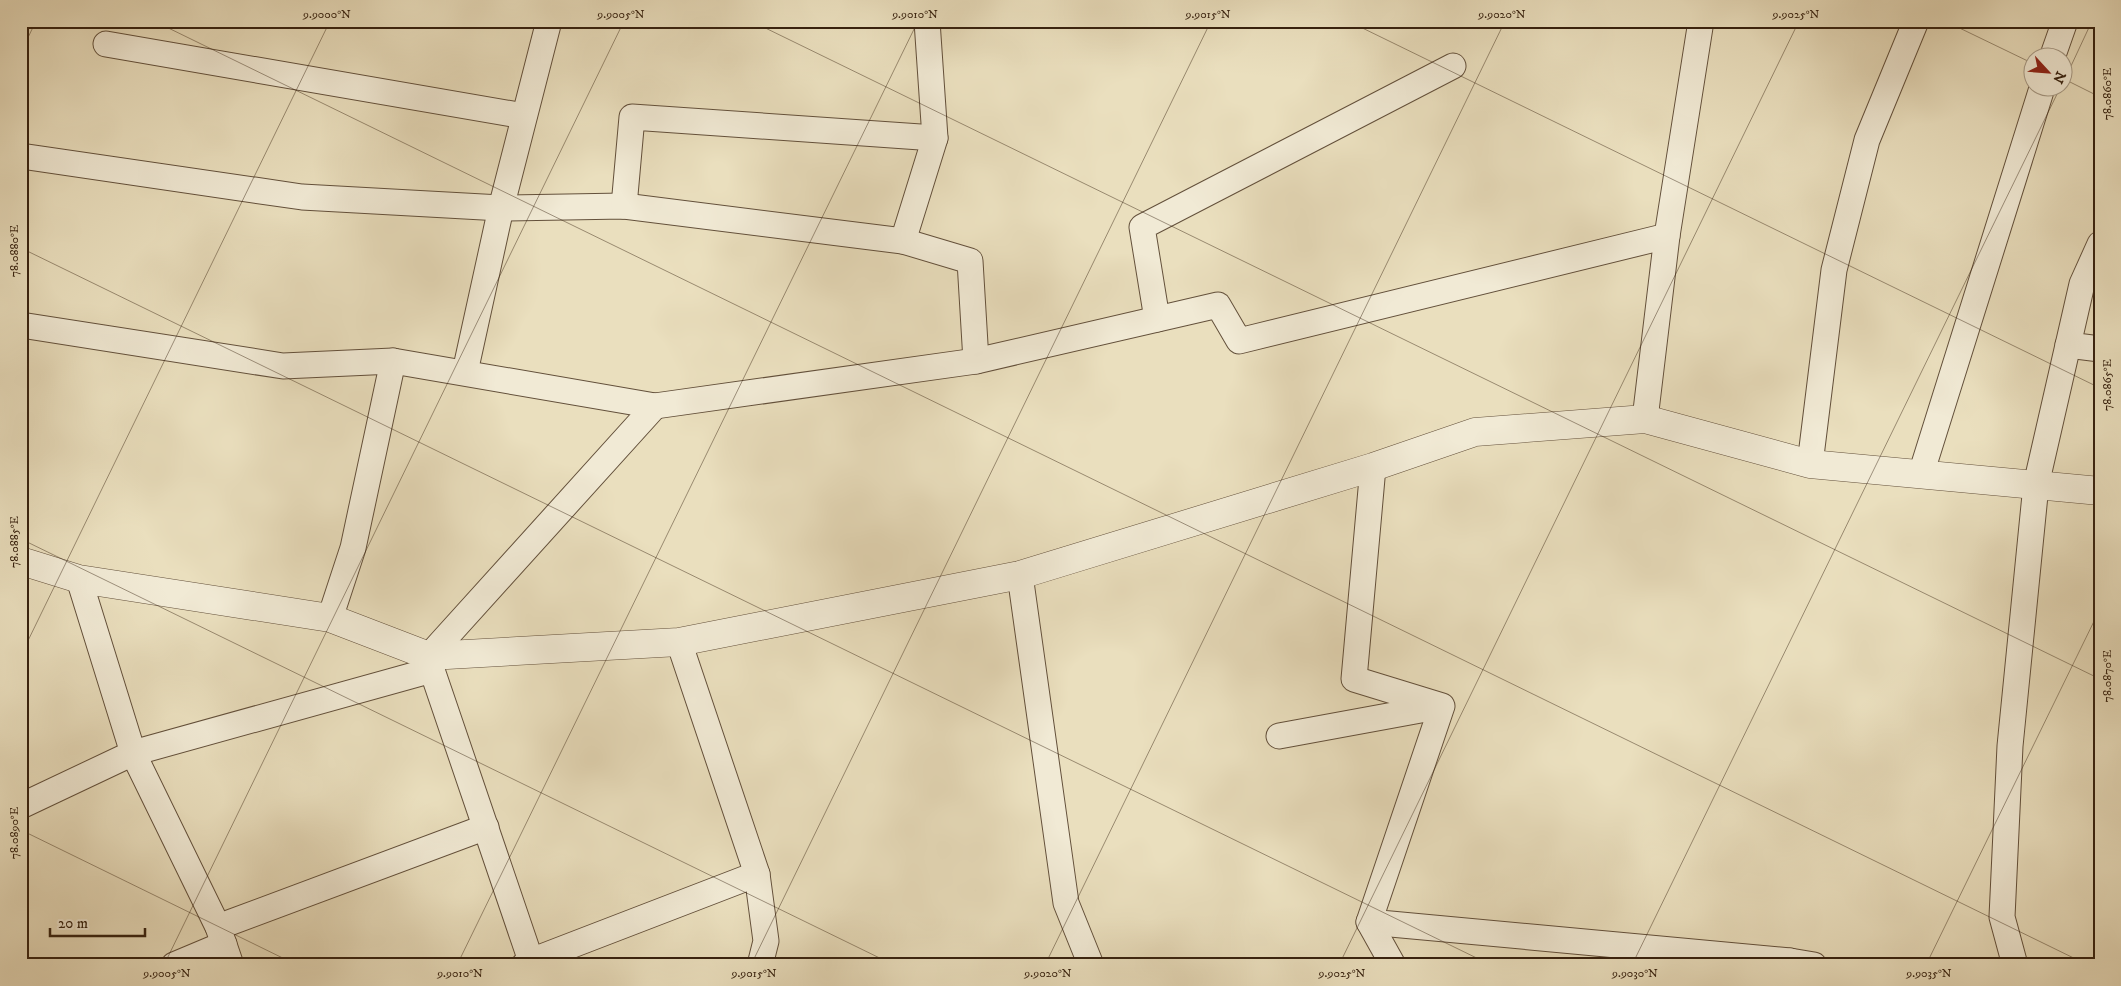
<svg xmlns="http://www.w3.org/2000/svg" width="2121" height="986" viewBox="0 0 2121 986" font-family="'IM FELL DW Pica',serif">
<style>
.lines{fill:none;stroke-linecap:round;stroke-linejoin:round}
.minor-casing{stroke:#63503b;stroke-width:27}
.tertiary-casing{stroke:#63503b;stroke-width:29}
.minor{stroke:#f1ead5;stroke-width:25}
.tertiary{stroke:#f1ead5;stroke-width:28}
.ticks{fill:none;stroke:#36210f;stroke-width:1;stroke-opacity:0.45}
.neatline{fill:none;stroke:#36210f;stroke-width:2}
.ticks-label{font-size:12px;text-anchor:middle;fill:#36210f}
</style>
<rect width="100%" height="100%" fill="#eadfbe"/>
<filter id="stains"><feTurbulence type="fractalNoise" baseFrequency=".004" numOctaves="4"/><feColorMatrix values="0 0 0 0 .2 0 0 0 0 .09 0 0 0 0 .02 0 0 0 .5 -.17"/></filter>
<radialGradient id="worn" r=".72"><stop offset=".6" stop-color="#630" stop-opacity="0"/><stop offset="1" stop-color="#630" stop-opacity=".3"/></radialGradient>
<g class="lines">
<defs>
<g id="minor">
<polyline points="106,44 524,116"/>
<polyline points="2052,58 2065,21"/>
<polyline points="21,156 302,197 501,208 624,206 903,241 970,261 976,361"/>
<polyline points="624,206 632,117 935,138"/>
<polyline points="1667,236 1701,21"/>
<polyline points="903,241 935,138 927,21"/>
<polyline points="1157,319 1142,227 1453,66"/>
<polyline points="21,325 283,366 393,361 655,406 976,361 1218,305 1239,341 1667,236 1645,419"/>
<polyline points="2068,345 2100,349"/>
<polyline points="465,372 501,208 549,21"/>
<polyline points="1810,464 1834,270 1867,140 1916,21"/>
<polyline points="1373,467 1354,679 1442,706 1369,922 1790,961"/>
<polyline points="1921,474 2042,88"/>
<polyline points="1020,575 1066,903 1091,965"/>
<polyline points="79,579 133,753 218,927 231,965"/>
<polyline points="330,618 353,548 393,361"/>
<polyline points="679,642 757,874 766,941 760,965"/>
<polyline points="1279,736 1437,707"/>
<polyline points="21,806 133,753 432,670"/>
<polyline points="1369,922 1393,965"/>
<polyline points="218,927 486,827"/>
<polyline points="531,961 757,874"/>
<polyline points="174,965 224,944"/>
<polyline points="524,965 531,961 432,670 429,656 655,406"/>
<polyline points="1789,965 1790,961 1814,965"/>
<polyline points="2015,965 2002,917 2010,746 2036,485 2082,284 2100,244"/>
</g>
<polyline id="tertiary" points="21,561 79,579 330,618 429,656 679,642 1020,575 1373,467 1475,432 1645,419 1810,464 2100,491"/>
</defs>
<use href="#minor" class="minor-casing"/>
<use href="#tertiary" class="tertiary-casing"/>
<use href="#minor" class="minor"/>
<use href="#tertiary" class="tertiary"/>
</g>
<path class="ticks" d="M154,21L2088,965M751,21L2100,679M1348,21L2100,388M1945,21L2034,64M21,52L36,21M2064,79L2100,97M2064,81L2092,21M21,248L1491,965M21,539L894,965M21,655L330,21M21,830L297,965M164,965L624,21M457,965L918,21M751,965L1211,21M1045,965L1505,21M1339,965L1799,21M1632,965L2060,88M1926,965L2100,609"/>
<rect width="2121" height="986" fill="none" stroke="#eadfbe" stroke-width="55"/>
<g transform="translate(2048 72) rotate(116)"><circle r="24" fill="#f1ead5" stroke="#a69a86"/>
<path d="M0-4L9 19L0 12L-9 19Z" fill="#8f2418"/>
<text y="-8" font-size="14" font-weight="bold" text-anchor="middle" fill="#36210f">N</text>
</g>
<path d="M50 928v8h95v-8" fill="none" stroke="#36210f" stroke-width="2.5"/>
<text x="58" y="928" font-size="15" fill="#36210f" stroke="#f1ead5" stroke-width="4" paint-order="stroke">20 m</text>
<rect x="28" y="28" width="2066" height="930" class="neatline"/>
<g class="ticks-label">
<text x="327" y="18">9.9000°N</text>
<text x="621" y="18">9.9005°N</text>
<text x="915" y="18">9.9010°N</text>
<text x="1208" y="18">9.9015°N</text>
<text x="1502" y="18">9.9020°N</text>
<text x="1796" y="18">9.9025°N</text>
<text transform="translate(2107 94) rotate(-90)" y="4">78.0860°E</text>
<text transform="translate(14 251) rotate(-90)" y="4">78.0880°E</text>
<text transform="translate(2107 385) rotate(-90)" y="4">78.0865°E</text>
<text transform="translate(14 542) rotate(-90)" y="4">78.0885°E</text>
<text transform="translate(2107 676) rotate(-90)" y="4">78.0870°E</text>
<text transform="translate(14 833) rotate(-90)" y="4">78.0890°E</text>
<text x="167" y="977">9.9005°N</text>
<text x="460" y="977">9.9010°N</text>
<text x="754" y="977">9.9015°N</text>
<text x="1048" y="977">9.9020°N</text>
<text x="1342" y="977">9.9025°N</text>
<text x="1635" y="977">9.9030°N</text>
<text x="1929" y="977">9.9035°N</text>
</g>
<rect width="100%" height="100%" filter="url(#stains)"/>
<rect width="100%" height="100%" fill="url(#worn)"/>
</svg>
